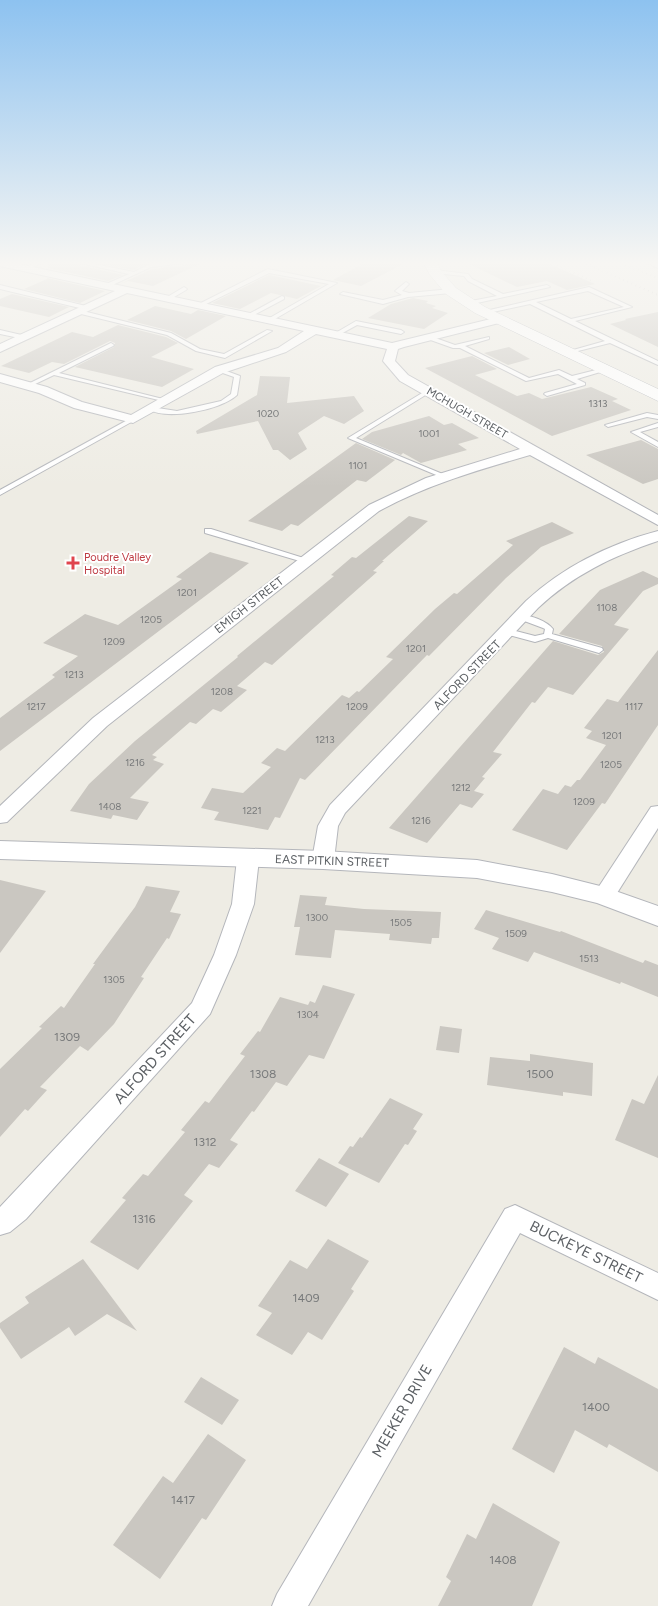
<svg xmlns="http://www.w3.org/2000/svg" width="658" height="1606" viewBox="0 0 658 1606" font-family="Figtree,sans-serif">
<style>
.building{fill:#cac7c1}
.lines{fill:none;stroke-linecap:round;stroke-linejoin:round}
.service-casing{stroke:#b4b6bb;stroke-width:2}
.minor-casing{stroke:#b4b6bb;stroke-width:2}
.tertiary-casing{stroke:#b4b6bb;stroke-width:2}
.secondary-casing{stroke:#b3b6bb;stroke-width:1}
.service{fill:#fff;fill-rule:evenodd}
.minor{fill:#fff;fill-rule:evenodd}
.tertiary{fill:#fff;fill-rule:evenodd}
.secondary{fill:#fff;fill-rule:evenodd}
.rail{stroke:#b3b4b4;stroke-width:2;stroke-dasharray:0.5 4;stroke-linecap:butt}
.health-dot{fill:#e0444e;stroke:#fff;stroke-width:2}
.labels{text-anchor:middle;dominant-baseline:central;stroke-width:4;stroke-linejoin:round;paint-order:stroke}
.number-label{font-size:10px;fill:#787a7b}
.far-street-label{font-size:11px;fill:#5c6064;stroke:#fff}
.far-health-label{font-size:11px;fill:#be3a42;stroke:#fff;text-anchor:start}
.street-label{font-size:12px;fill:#5c6064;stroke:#fff}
.near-number-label{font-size:12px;fill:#787a7b}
.near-street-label{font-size:15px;fill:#5c6064;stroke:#fff}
</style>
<rect width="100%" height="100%" fill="#eeece4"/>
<g class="building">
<polygon points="49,262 73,262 75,264 123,275 108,281 48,268"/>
<polygon points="92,262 157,262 149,262 134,270"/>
<polygon points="195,262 204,262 153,286 128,281 120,284 152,269 193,264"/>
<polygon points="366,262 407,262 361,286 333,280"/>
<polygon points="465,262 545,262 595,284 567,290 547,281 517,287"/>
<polygon points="269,275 321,286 297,299 271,293 240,309 212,303"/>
<polygon points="47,279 47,278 105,291 80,303 24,289"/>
<polygon points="12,294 69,307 49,317 0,306 0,299"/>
<polygon points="413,298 428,301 426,303 436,306 432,308 448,313 424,329 368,318 391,304"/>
<polygon points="155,306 191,314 198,310 226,316 186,339 171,331 127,320"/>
<polygon points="658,312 658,347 610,324 626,320 625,319"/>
<polygon points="118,325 166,337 178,343 151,357 194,369 162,387 75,367 114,347 115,343 110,341 64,364 52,362 29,373 1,366 72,332 93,337"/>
<polygon points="509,347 530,359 508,365 484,353"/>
<polygon points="472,356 497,369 475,375 517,396 529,393 542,399 591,387 618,399 612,401 631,410 552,436 425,368"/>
<polygon points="260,376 290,377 287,403 354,396 364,411 344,424 324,416 298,433 307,449 290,460 278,450 273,450 258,421 197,434 196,431 257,395"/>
<polygon points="429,416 444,425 452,423 479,438 458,444 467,450 421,463 403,453 401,455 362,439 372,432"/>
<polygon points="641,440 658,449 658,479 643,484 586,455"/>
<polygon points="356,443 395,460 366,482 357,480 298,526 291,524 282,531 248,521"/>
<polygon points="409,516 428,521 382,561 384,561 373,571 377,572 272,665 265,662 237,686 247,690 221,712 213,709 196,724 190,722 152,755 157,757 153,760 164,764 130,798 149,802 137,820 113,815 111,819 70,811 89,784 135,741 238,657 237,656 334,576 331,575 352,557 356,558"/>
<polygon points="552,522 574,533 541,547 506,578 429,656 427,655 305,780 300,778 280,818 275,817 268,830 214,820 219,812 201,808 212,788 243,793 271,767 261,763 277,748 285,751 342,695 349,698 357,691 359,692 393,659 386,657 435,609 454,593 457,594 513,545 506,541"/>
<polygon points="210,552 249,563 0,751 0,718 55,677 52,675 78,656 43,643 85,614 118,625 182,579 176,577"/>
<polygon points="643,571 658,578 658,584 643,591 614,625 629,629 573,695 548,687 535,703 532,702 493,752 502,754 482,777 485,778 474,791 484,794 472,808 460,804 427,843 389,828 553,641 598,655 604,652 602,646 559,634 600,590"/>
<polygon points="658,650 658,725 605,804 602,803 567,850 512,830 543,789 558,794 565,785 571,787 577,780 580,780 606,745 586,738 592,731 584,728 607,699 618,702"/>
<polygon points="0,880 46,891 0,953"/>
<polygon points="146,886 180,891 170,912 181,914 169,939 167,938 141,977 144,978 114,1024 88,1051 80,1046 40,1087 47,1090 28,1111 25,1109 0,1137 0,1069 42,1028 39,1027 61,1006 64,1008 95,964 93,964 135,907"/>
<polygon points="300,895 327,897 325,905 364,909 441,912 439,938 432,938 431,944 389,940 390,934 335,930 331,958 295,955 300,927 294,927"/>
<polygon points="486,910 560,932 561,931 643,963 645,960 658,965 658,997 621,982 620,984 534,952 528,962 492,949 499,938 474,929"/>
<polygon points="323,985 355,994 324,1059 309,1055 287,1086 276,1082 254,1112 252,1111 230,1140 238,1144 219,1168 209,1164 184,1195 193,1201 138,1270 90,1242 126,1200 122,1198 143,1174 148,1176 185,1132 181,1130 205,1101 209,1103 245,1056 240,1054 258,1031 260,1032 280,997 308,1005 310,1001 315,1003"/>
<polygon points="440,1026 462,1029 459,1053 436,1050"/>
<polygon points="530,1054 593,1063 592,1096 563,1092 563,1096 487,1085 490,1057 530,1061"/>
<polygon points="658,1075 658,1158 615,1140 632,1099 644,1104"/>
<polygon points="390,1098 423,1114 413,1129 417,1131 408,1145 405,1144 379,1183 338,1163 350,1146 353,1147 360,1137 362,1138"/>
<polygon points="319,1158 349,1174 326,1207 295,1191"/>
<polygon points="328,1239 369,1261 351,1289 354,1291 322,1340 308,1332 292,1355 256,1335 272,1313 258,1306 290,1260 307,1269"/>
<polygon points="83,1259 137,1331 107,1314 75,1336 69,1327 21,1359 0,1328 0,1323 29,1303 25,1297"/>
<polygon points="564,1347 595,1364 598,1357 658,1389 658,1472 609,1444 607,1448 575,1430 554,1473 512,1449"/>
<polygon points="201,1377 239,1400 222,1425 184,1402"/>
<polygon points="208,1434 246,1460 206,1520 202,1518 160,1579 113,1545 163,1476 173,1483"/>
<polygon points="493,1503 560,1542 532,1606 438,1606 451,1581 446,1577 467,1534 476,1539"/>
</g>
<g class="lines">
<defs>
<g id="service">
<polygon points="37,262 44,262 27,270 22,269"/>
<polygon points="75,262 84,262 134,272 150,264 193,262 151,267 106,288 103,286 104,285 129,274"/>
<polygon points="268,269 337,283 268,323 266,322 266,320 329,284 269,273 200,307 195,306"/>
<polygon points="435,270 468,274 472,279 503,294 547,285 550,287 468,305 465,303 466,302 497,296 468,281 464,276 433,273"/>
<polygon points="406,282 409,284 402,291 409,293 451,289 454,291 451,293 408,297 383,304 340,294 343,292 383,300 402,295 395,291"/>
<polygon points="0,285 90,307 91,308 88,310 0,289"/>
<polygon points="184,287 187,289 186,290 169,300 164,299"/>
<path d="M589,287L632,307L575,321L658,361V365L610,343L566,354V352L605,341L530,304L484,314L481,312ZM588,291L624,307L571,319L536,302Z"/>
<polygon points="282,296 284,297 284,299 250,317 245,316"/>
<polygon points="79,310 171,333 200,349 224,354 267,330 272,331 225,358 196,351 167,335 77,313 77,311"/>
<polygon points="356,321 401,330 404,332 401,334 357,325 337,336 332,335"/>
<polygon points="0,330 26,336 27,337 24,339 0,334"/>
<polygon points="427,335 455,345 489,337 489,339 465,346 529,378 559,370 572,376 604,368 607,370 577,379 585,383 585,385 547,396 544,394 545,393 577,384 558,374 526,381 460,348 453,348 425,338 425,336"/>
<polygon points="111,343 114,345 113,346 59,373 167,400 167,402 54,375 31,386 26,385"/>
<path d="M217,369H221L240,376L237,395C221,410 167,421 148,409L151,407L177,411L221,401L231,394L234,377L217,371Z"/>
<polygon points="427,390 432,391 356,438 445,475 445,477 441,477 348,438"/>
<polygon points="647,413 658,415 658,419 647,417 608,427 605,425"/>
<polygon points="133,417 136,419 135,420 0,495 0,490"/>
<polygon points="658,423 658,427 640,432 658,442 658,447 631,432"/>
<polygon points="205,529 211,529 310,560 309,562 303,562 205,533"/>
<path d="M519,615C529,614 547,621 553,629L552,634L602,648L603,650L599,653L548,638L535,642L505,634V630L508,629L535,636L544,634L545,629L543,628L519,619Z"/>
</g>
<g id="minor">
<path d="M0,262H9L392,343L499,317L503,318L505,320L503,322L404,347L398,349L395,361L408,375L658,515V525L530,455C478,470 427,485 379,511L107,726L7,822L0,823V806L93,718L369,505L426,478L520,449L400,381L383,361L387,349L316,334L286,352L223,373L133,423L74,408L39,393L0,382V374L47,387L82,402L131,415L215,367L278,348L304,331L127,293L0,352V344L115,291L0,266Z"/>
<polygon points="645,262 658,262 658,268"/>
<path d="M658,531V541C613,556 573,575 538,608L345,813L338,826L334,860L330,865L323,867L316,865L312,860L318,826L330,805L526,601C563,567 609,544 658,531Z"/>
<polygon points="658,806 658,828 612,901 604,903 596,901 593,896 596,891 651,807"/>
<polygon points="248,852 255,854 259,859 254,904 236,955 210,1014 26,1219 10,1232 0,1235 0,1207 192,1003 214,955 232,904 237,859 241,854"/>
<polygon points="515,1205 658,1273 658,1300 520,1233 308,1606 272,1606 277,1594 505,1209"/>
</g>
<polygon id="tertiary" points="0,841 323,851 477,860 552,874 604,887 658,906 658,926 597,903 552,892 477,878 323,869 0,859"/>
<polygon id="secondary" points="423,262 437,262 441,271 456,288 485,307 658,389 658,401 475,313 446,294 430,275"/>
</defs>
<use href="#service" class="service-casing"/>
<use href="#minor" class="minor-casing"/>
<use href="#tertiary" class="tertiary-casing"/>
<use href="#secondary" class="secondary-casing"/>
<use href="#service" class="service"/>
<use href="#minor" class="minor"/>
<use href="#tertiary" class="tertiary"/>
<use href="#secondary" class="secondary"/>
<g class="rail">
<polyline points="549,262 592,281"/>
<polyline points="582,262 658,295"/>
<polyline points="617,262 658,278"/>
</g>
</g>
<linearGradient id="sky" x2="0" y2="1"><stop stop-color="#8dc2f0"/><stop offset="0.54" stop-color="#f7f6f3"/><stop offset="1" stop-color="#f7f6f3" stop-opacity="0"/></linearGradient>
<rect width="658" height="487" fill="url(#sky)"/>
<path class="health-dot" d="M70.5 555.5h5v5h5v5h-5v5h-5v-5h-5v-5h5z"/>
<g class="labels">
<g class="number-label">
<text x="598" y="403">1313</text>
<text x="268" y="413">1020</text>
<text x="429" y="433">1001</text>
<text x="358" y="465">1101</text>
<text x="187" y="592">1201</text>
<text x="607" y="607">1108</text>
<text x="151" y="619">1205</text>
<text x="114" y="641">1209</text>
<text x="416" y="648">1201</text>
<text x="74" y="674">1213</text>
<text x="222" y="691">1208</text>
<text x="36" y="706">1217</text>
<text x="357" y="706">1209</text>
<text x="634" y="706">1117</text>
<text x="612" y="735">1201</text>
<text x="325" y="739">1213</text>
<text x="135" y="762">1216</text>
<text x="611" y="764">1205</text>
<text x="461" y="787">1212</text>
<text x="584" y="801">1209</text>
<text x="110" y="806">1408</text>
<text x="252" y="810">1221</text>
<text x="421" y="820">1216</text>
<text x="317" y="917">1300</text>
<text x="401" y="922">1505</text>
<text x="516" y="933">1509</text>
<text x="589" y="958">1513</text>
<text x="114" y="979">1305</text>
<text x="308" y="1014">1304</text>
</g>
<g class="far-street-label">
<text transform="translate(467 413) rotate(30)">MCHUGH STREET</text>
</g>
<g class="far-health-label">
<text x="84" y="557">Poudre Valley<tspan x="84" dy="13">Hospital</tspan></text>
</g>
<g class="street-label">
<text transform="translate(249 605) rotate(-38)">EMIGH STREET</text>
<text transform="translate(467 675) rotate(-46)">ALFORD STREET</text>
<text transform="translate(332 861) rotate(2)">EAST PITKIN STREET</text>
</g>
<g class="near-number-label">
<text x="67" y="1037">1309</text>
<text x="263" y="1074">1308</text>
<text x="540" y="1074">1500</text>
<text x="205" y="1142">1312</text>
<text x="144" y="1219">1316</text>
<text x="306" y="1298">1409</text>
<text x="596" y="1407">1400</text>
<text x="183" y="1500">1417</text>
<text x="503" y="1560">1408</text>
</g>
<g class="near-street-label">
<text transform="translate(155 1059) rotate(-48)">ALFORD STREET</text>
<text transform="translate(586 1252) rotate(26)">BUCKEYE STREET</text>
<text transform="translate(402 1411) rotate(-60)">MEEKER DRIVE</text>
</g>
</g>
</svg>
